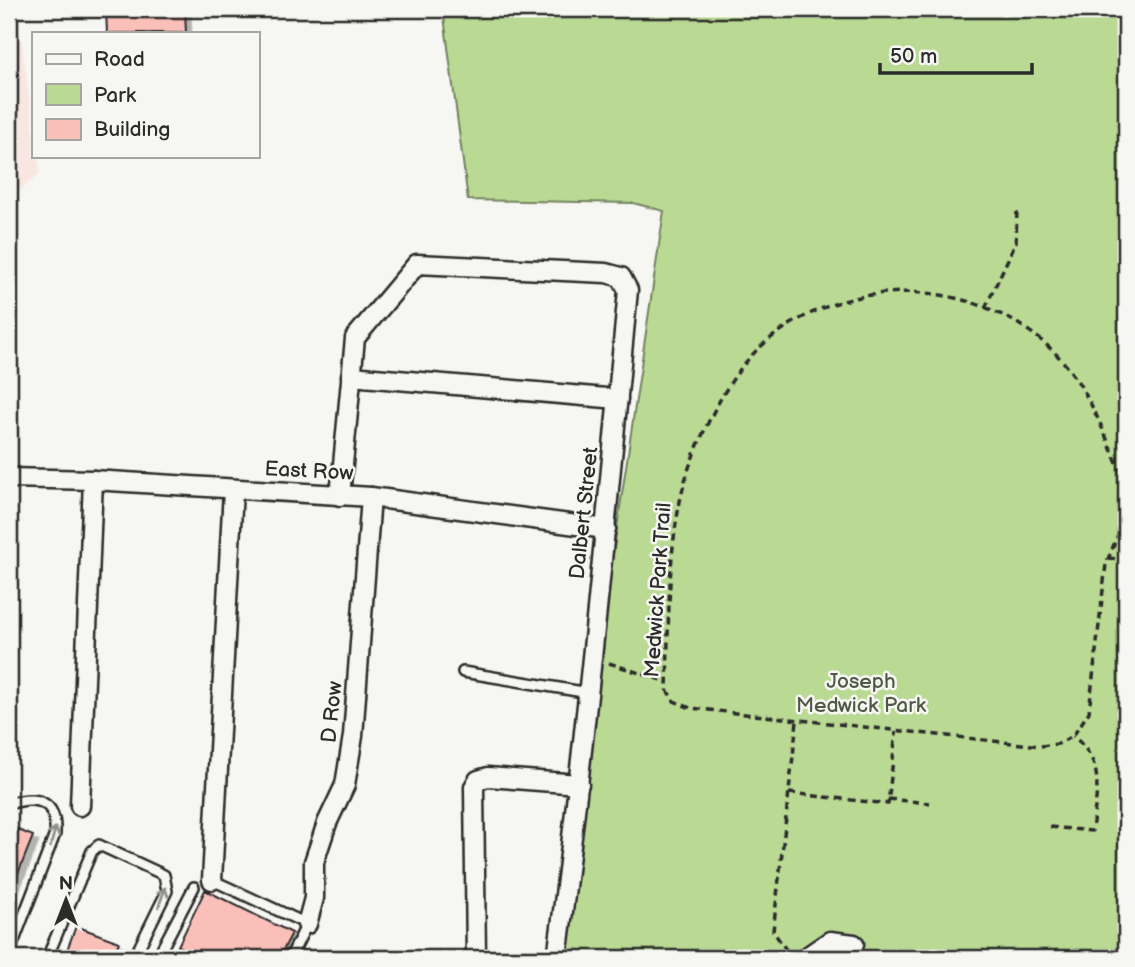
<svg xmlns="http://www.w3.org/2000/svg" width="1135" height="967" viewBox="0 0 1135 967" font-family="'Balsamiq Sans',sans-serif">
<style>
.built{fill:#f8e6e1}
.green{fill:#bada94;stroke:#728260;stroke-width:2}
.building{fill:#fbbfb9;stroke:#2b2b2b;stroke-width:2;filter:url(#shadow)}
.lines{fill:none;stroke-linecap:round;stroke-linejoin:round}
.lane-casing{stroke:#2b2b2b;stroke-width:14}
.street-casing{stroke:#2b2b2b;stroke-width:23}
.path{stroke:#2b2b2b;stroke-width:3.5;stroke-dasharray:7 5;stroke-linecap:butt}
.lane{stroke:#f6f6f2;stroke-width:9}
.street{stroke:#f6f6f2;stroke-width:18}
.oneway{stroke:#90908e}
.labels{text-anchor:middle;dominant-baseline:central;stroke-width:5;stroke-linejoin:round;paint-order:stroke}
.street-label{font-size:21px;fill:#2b2b2b;stroke:#f6f6f2}
.park-label{font-size:21px;fill:#4f5745;stroke:#f6f6f2}
</style>
<defs>
<filter id="shadow"><feDropShadow dx="5.5" dy="5.5" stdDeviation="0" flood-color="#0004"/></filter>
</defs>
<rect width="100%" height="100%" fill="#f6f6f2"/>
<filter id="ink" filterUnits="userSpaceOnUse"><feTurbulence type="fractalNoise" baseFrequency=".0143" numOctaves="2"/><feDisplacementMap in="SourceGraphic" scale="14" xChannelSelector="R" yChannelSelector="G"/><feConvolveMatrix kernelMatrix="1 2 1 2 8 2 1 2 1" color-interpolation-filters="sRGB"/></filter>
<g filter="url(#ink)">
<polygon class="built" points="9,9 17,9 33,126 33,156 37,156 40,173 9,199"/>
<polygon class="green" points="443,9 1126,9 1126,958 562,958 579,784 664,211 633,203 468,200"/>
<g class="building">
<polygon points="106,9 185,9 186,33 107,33"/>
<polygon points="9,826 33,836 9,896"/>
<polygon points="205,890 292,933 279,958 202,958 178,946"/>
<polygon points="76,926 119,942 112,958 64,958"/>
</g>
<g class="lines">
<defs>
<g id="lane">
<polyline points="463,672 589,693"/>
<path d="M9,804C37,795 57,800 55,834L9,954"/>
<polyline points="212,880 307,924 290,958"/>
<polyline points="47,958 92,851 99,845 164,875 167,891 134,958"/>
<polyline points="157,958 194,887"/>
</g>
<g id="street">
<polyline points="351,376 618,399"/>
<polyline points="9,478 93,480 371,497 606,529"/>
<path d="M340,496L355,338L417,264L606,273L621,277L628,290C607,513 586,736 557,958"/>
<polyline points="80,806 93,480"/>
<polyline points="212,880 233,490"/>
<polyline points="307,924 314,898 314,862 327,823 345,785 353,736 371,497"/>
<polyline points="476,958 474,787 478,780 488,777 579,784"/>
<polyline points="805,958 830,941 854,944"/>
</g>
</defs>
<use href="#lane" class="lane-casing"/>
<use href="#street" class="street-casing"/>
<g class="path">
<polyline points="985,308 1016,242 1017,209"/>
<path d="M1126,485C1107,441 1091,391 1057,355C976,272 839,272 756,351C731,376 712,412 698,445C666,514 669,615 667,690L674,701L690,708L1040,746L1058,744L1073,736L1089,712L1106,564L1126,515"/>
<polyline points="1108,558 1126,560"/>
<polyline points="609,663 667,682"/>
<polyline points="789,793 888,804 896,732"/>
<polyline points="888,799 930,803"/>
<path d="M1050,827L1092,831C1096,791 1107,765 1073,736"/>
<polyline points="787,951 773,931 797,721"/>
</g>
<use href="#lane" class="lane"/>
<use href="#street" class="street"/>
</g>
<defs><path id="oneway-shaft" d="M-6 0H5M1.5-3L5.5 0L1.5 3" fill="none" stroke-width="1.6" stroke-linecap="round" stroke-linejoin="round" transform="scale(1.75)"/></defs>
<g class="oneway">
<use href="#oneway-shaft" transform="translate(53 837) rotate(-75)"/>
<use href="#oneway-shaft" transform="translate(162 897) rotate(-71)"/>
</g>
</g>
<g class="labels">
<g class="street-label">
<text transform="translate(309 471) rotate(3)">East Row</text>
<text transform="translate(584 513) rotate(-84)">Dalbert Street</text>
<text transform="translate(658 590) rotate(-86)">Medwick Park Trail</text>
<text transform="translate(332 712) rotate(-84)">D Row</text>
</g>
<g class="park-label">
<text x="861" y="681">Joseph<tspan x="861" dy="24">Medwick Park</tspan></text>
</g>
</g>
<rect width="1135" height="967" fill="none" stroke="#f6f6f2" stroke-width="35"/>
<rect x="18" y="18" width="1100" height="932" fill="none" stroke="#2b2b2b" stroke-width="2.5" filter="url(#ink)"/>
<rect x="32" y="32" width="228" height="126" fill="#f6f6f2" stroke="#a5a5a2" stroke-width="2"/>
<rect x="46" y="54" width="35" height="10" fill="#f6f6f2" stroke="#a5a5a2" stroke-width="2"/>
<text x="94" y="66" font-size="21" fill="#2b2b2b">Road</text>
<rect x="46" y="84" width="35" height="21" fill="#bada94" stroke="#a5a5a2" stroke-width="2"/>
<text x="94" y="102" font-size="21" fill="#2b2b2b">Park</text>
<rect x="46" y="119" width="35" height="21" fill="#fbbfb9" stroke="#a5a5a2" stroke-width="2"/>
<text x="94" y="136" font-size="21" fill="#2b2b2b">Building</text>
<g transform="translate(66 900)" stroke="#f6f6f2" stroke-width="5" paint-order="stroke">
<path d="M0-5L12 26L0 18L-12 26Z" fill="#2b2b2b"/>
<text y="-10" font-size="19" font-weight="bold" text-anchor="middle" fill="#2b2b2b">N</text>
</g>
<path d="M880 63v10h152v-10" fill="none" stroke="#2b2b2b" stroke-width="3.5"/>
<text x="890" y="63" font-size="21" fill="#2b2b2b" stroke="#f6f6f2" stroke-width="5" paint-order="stroke">50 m</text>
</svg>
